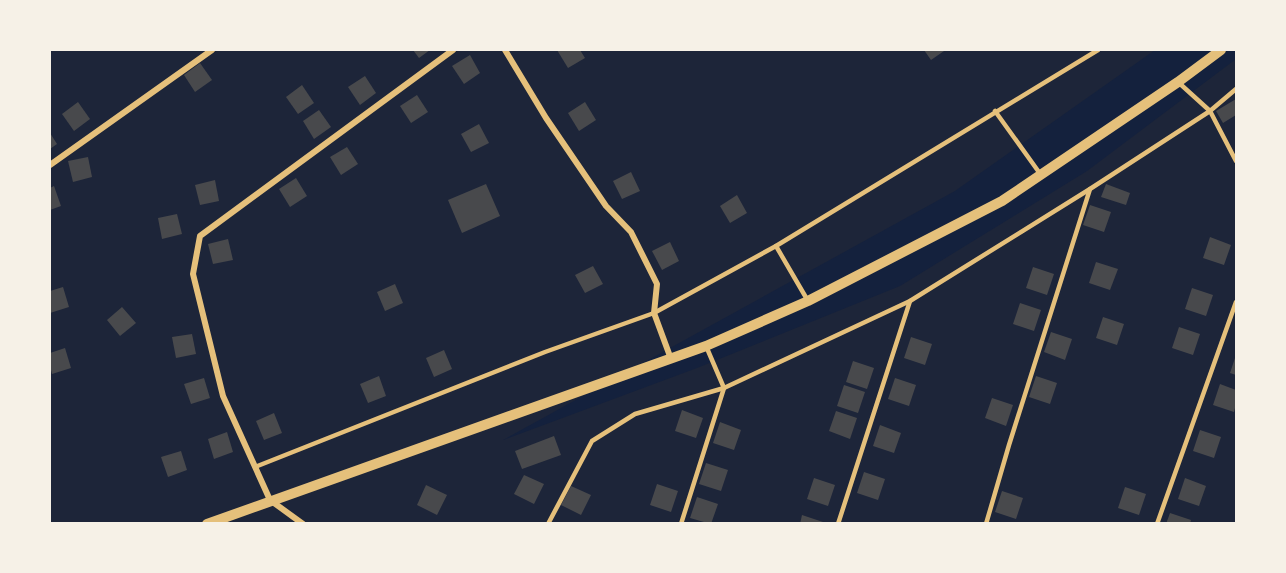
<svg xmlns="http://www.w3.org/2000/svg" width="1286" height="573" viewBox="0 0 1286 573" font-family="'Fira Sans',sans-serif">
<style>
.green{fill:#1d2539}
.building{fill:#48494c}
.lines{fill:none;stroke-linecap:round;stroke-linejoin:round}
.service{stroke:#e5c07b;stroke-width:4.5}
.minor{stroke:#e5c07b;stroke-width:6}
.tertiary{stroke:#e5c07b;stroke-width:10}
</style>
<rect width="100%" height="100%" fill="#14213d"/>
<polygon class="green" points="50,50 1155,50 955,191 503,440 697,368 900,286 1087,171 1236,59 1236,523 50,523"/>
<g class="building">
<polygon points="413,50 430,50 419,58"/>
<polygon points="557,50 580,50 585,58 568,68"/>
<polygon points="924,50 944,50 944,51 931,60"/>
<polygon points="470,55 480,73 464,84 452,66"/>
<polygon points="200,63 212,80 195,92 184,75"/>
<polygon points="365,76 376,93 360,105 348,87"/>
<polygon points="302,85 314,103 298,114 286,97"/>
<polygon points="417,95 428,112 411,123 400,106"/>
<polygon points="1236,99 1236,115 1223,123 1216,111"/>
<polygon points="78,102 90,119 74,131 62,114"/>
<polygon points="585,102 596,120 579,131 568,113"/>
<polygon points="319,110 331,127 314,139 303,121"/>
<polygon points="479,124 489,143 471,152 461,134"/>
<polygon points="50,133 57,144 50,149"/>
<polygon points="347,147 358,164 341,175 330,157"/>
<polygon points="88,157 92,177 73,182 68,161"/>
<polygon points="631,172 640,191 622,199 613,181"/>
<polygon points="296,178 307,196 290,207 279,189"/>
<polygon points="215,180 219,201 200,205 195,185"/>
<polygon points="486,184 500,216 462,233 448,200"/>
<polygon points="1106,184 1130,193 1126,205 1101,197"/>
<polygon points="54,186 61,206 50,210 50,188"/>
<polygon points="737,195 747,213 730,223 720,206"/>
<polygon points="1090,205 1111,212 1104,232 1083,225"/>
<polygon points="177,214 182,234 162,239 158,218"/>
<polygon points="1210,237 1231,245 1224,265 1203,258"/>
<polygon points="228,239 233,260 213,264 208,244"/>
<polygon points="670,242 679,261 662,270 652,251"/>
<polygon points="1096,262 1118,269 1110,290 1089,283"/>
<polygon points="593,266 603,284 585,293 575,275"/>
<polygon points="1033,267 1054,274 1047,295 1026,288"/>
<polygon points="395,284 403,303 385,311 377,292"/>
<polygon points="63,287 69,307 50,313 50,291"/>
<polygon points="1192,288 1213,295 1206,316 1185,309"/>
<polygon points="1020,303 1041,310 1034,331 1013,324"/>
<polygon points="122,307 136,323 120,336 107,320"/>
<polygon points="1103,317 1124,324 1117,345 1096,338"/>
<polygon points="1179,327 1200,334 1193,355 1172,348"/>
<polygon points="1051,332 1072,339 1065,360 1044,352"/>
<polygon points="192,334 196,354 176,358 172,337"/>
<polygon points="911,337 932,344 925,365 904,358"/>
<polygon points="65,348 71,368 52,374 50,366 50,353"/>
<polygon points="444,350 452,369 434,377 426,358"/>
<polygon points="1236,355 1236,375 1230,373"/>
<polygon points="853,361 874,368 867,389 846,382"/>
<polygon points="379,376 386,396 368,403 360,384"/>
<polygon points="1036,376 1057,383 1050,404 1029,397"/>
<polygon points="204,378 210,398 191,404 184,384"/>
<polygon points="895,378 916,385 909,406 888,399"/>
<polygon points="1220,384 1236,390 1236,404 1234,412 1213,405"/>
<polygon points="844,385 865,392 858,413 837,406"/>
<polygon points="992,398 1013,405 1006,426 985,418"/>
<polygon points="682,410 703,418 696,438 675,431"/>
<polygon points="836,411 857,418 850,439 829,431"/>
<polygon points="274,413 282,433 264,440 256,421"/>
<polygon points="720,422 741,430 734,450 713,443"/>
<polygon points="880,425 901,433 894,453 873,446"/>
<polygon points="1200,430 1221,437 1214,458 1193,451"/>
<polygon points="227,432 233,452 214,459 208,439"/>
<polygon points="554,436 561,455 522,469 515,451"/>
<polygon points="181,451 187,470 168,477 161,457"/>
<polygon points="706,463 728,470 721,491 699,484"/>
<polygon points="864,472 885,479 878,500 857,493"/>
<polygon points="524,475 544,484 534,504 514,494"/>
<polygon points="814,478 835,485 828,506 807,499"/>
<polygon points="1185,478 1206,486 1199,506 1178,499"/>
<polygon points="657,484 678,491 671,512 650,505"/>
<polygon points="426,485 447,495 437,515 417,505"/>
<polygon points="571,486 591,495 581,515 561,505"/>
<polygon points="1125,487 1146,494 1139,515 1118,508"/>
<polygon points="1002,491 1023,498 1016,519 995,512"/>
<polygon points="697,497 718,504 711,524 690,518"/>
<polygon points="1170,513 1191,520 1190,524 1166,524"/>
<polygon points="802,515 826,523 826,524 800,524"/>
</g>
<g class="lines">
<g class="service">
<polyline points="1178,82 1210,111 1236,161"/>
<polyline points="995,111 1041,175"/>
<polyline points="776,246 808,301"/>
<polyline points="255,467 545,352 654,313 776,246 1098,50"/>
<polyline points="548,524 592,441 635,414 724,388 910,301 1090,189 1210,111 1236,89"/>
<polyline points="681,524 724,388 706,346"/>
<polyline points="838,524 910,301"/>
<polyline points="986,524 1009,445 1090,189"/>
<polyline points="1157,524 1236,302"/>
</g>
<g class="minor">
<polyline points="505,50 546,118 606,206 631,232 657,284 654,313 671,359"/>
<polyline points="50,165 212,50"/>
<polyline points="303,524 270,500 223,396 193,274 200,236 453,50"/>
</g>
<polyline class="tertiary" points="207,524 706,346 808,301 1002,201 1178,82 1221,50"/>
</g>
<rect width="1286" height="573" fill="none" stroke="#f6f1e7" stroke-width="102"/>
</svg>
